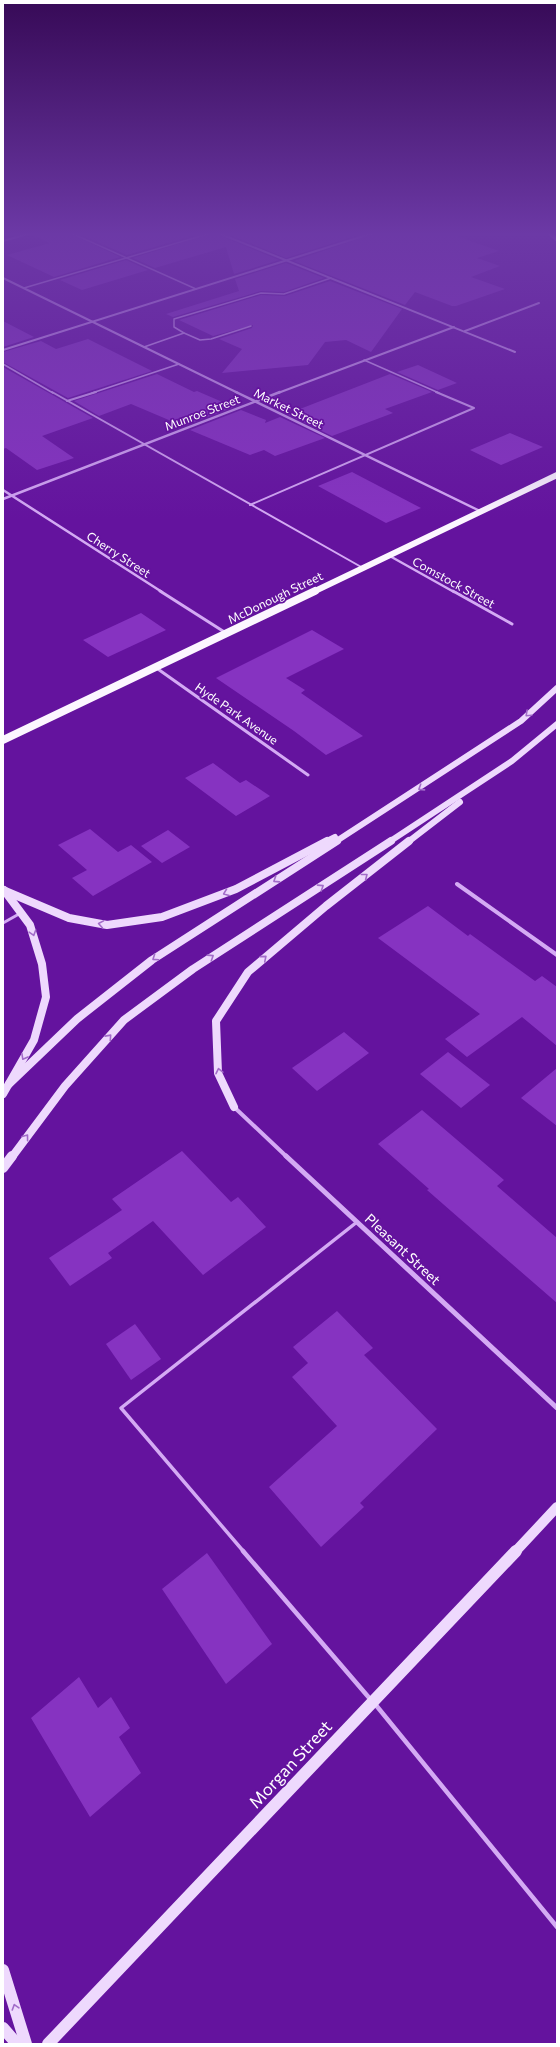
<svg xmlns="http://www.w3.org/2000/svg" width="560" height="2047" viewBox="0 0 560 2047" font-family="Commissioner,sans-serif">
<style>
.building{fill:#8633c1}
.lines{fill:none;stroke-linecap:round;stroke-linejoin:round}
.lane-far4{stroke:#d4aaf4;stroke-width:1.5}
.lane-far3{stroke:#d4aaf4;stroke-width:2}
.lane-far2{stroke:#d4aaf4;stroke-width:3}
.lane-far1{stroke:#d4aaf4;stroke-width:3.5}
.lane{stroke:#d4aaf4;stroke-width:4.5}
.street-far4{stroke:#d4aaf4;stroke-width:2}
.street-far3{stroke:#d4aaf4;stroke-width:2.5}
.street-far2{stroke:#d4aaf4;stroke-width:3}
.street-far1{stroke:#d4aaf4;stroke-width:4}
.street{stroke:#d4aaf4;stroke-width:5}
.secondary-far3{stroke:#eed9fd;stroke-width:6}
.secondary-far2{stroke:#eed9fd;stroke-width:8}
.secondary-far1{stroke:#eed9fd;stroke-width:10}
.secondary{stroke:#eed9fd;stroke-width:12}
.primary-far1{stroke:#fcf6ff;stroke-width:6}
.primary{stroke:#fcf6ff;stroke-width:8}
.highway{fill:#fff;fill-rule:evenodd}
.oneway{stroke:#a26cc9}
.labels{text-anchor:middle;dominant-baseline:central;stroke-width:3.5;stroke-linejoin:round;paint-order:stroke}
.far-street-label{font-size:12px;fill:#fff;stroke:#64139e}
.street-label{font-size:14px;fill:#fff;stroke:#64139e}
.near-street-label{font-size:17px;fill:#fff;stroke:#64139e}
</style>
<rect width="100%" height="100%" fill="#64139e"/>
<g class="building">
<polygon points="33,233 69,233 120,257 54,277 7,255 50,243 32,235"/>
<polygon points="77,233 202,233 127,255"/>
<polygon points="213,233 279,260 234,274 226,247 155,268 133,258"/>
<polygon points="226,233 364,233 286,258"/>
<polygon points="375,233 448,233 499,251 477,258 500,266 471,277 505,289 456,306 452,306 415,292 405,305 294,261"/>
<polygon points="126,260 148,270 82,290 60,280"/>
<polygon points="286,263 324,278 284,292 261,291 173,317 166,314 239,291 235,279"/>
<polygon points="330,281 402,309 371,352 346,340 325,342 308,365 222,373 242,349 219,339 252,328 253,325 213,336 179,320 261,295 285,296"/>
<polygon points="3,321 34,337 3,347"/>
<polygon points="88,339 152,371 68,398 3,362 3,352 41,341 56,349"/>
<polygon points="418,365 457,383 438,390 397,372"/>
<polygon points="3,367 93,418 42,436 74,458 37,470 6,448 3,449"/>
<polygon points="157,374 194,392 197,391 234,407 183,426 131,404 99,416 74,401"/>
<polygon points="390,374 432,392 385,409 393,413 332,436 287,414"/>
<polygon points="241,410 266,420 265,423 280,417 325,438 275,456 264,450 250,455 190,430"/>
<polygon points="510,433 543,447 501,465 470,450"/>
<polygon points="352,472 421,508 386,523 318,486"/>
<polygon points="141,613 166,630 108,657 83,640"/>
<polygon points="312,630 344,649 286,678 305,690 301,693 363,736 326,755 294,731 216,678"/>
<polygon points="213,763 240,783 246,780 270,796 236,816 185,778"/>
<polygon points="90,829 118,852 131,845 152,862 93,896 72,878 87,870 58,845"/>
<polygon points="168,830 190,847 162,863 141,846"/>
<polygon points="428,906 468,936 470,934 535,981 542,976 557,987 557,1046 522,1017 467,1057 445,1039 480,1014 378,938"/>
<polygon points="344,1032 369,1053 317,1091 292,1068"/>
<polygon points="448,1052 490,1085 461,1108 420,1074"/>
<polygon points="557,1068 557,1126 521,1098"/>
<polygon points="422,1110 504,1180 497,1186 557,1238 557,1303 459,1218 427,1190 429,1189 378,1144"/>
<polygon points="182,1151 231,1202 238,1197 266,1227 203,1275 153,1221 108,1253 112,1258 70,1286 49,1258 122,1210 112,1199"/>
<polygon points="337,1311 373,1348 364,1355 437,1429 360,1503 364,1507 321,1547 269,1487 337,1426 292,1377 308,1363 293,1347"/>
<polygon points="135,1324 161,1359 131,1380 106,1344"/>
<polygon points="207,1553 272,1644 226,1684 162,1589"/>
<polygon points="79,1677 98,1708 111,1697 130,1728 119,1737 141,1773 90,1817 31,1718"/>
</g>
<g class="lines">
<g class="lane-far4">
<polyline points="71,233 196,289"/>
<polyline points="24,288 211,233"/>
<polyline points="184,333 200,340 211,339 251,326"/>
<polyline points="144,347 184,333 174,327 174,319 261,293 284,294 331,278"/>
<polyline points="364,360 439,393"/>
<polyline points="3,364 53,393"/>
<polyline points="92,393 179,364"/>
</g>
<g class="lane-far3">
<polyline points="52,392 363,568"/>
<polyline points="67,401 96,392"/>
<polyline points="250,505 474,408 436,392"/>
</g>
<polyline class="lane-far2" points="3,923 19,914"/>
<polyline class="lane-far1" points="244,1552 121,1408 357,1222"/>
<g class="lane">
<polyline points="243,1551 371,1700"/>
<polyline points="375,1704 557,1927"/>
</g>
<g class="street-far4">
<polyline points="218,233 515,352"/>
<polyline points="3,241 31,233"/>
<polyline points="3,278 238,393"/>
<polyline points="465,331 539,303"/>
<polyline points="3,350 373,233"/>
<polyline points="278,393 454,327"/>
</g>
<g class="street-far3">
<polyline points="236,392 480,511"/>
<polyline points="3,490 162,592"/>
<polyline points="3,499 280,392"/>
<polyline points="388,555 454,592"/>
</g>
<g class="street-far2">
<polyline points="160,591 226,633"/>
<polyline points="453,591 512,624"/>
<polyline points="155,667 308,775"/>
</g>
<g class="street-far1">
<polyline points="457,884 557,955"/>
<polyline points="234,1107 287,1157"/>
</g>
<polyline class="street" points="286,1156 557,1408"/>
<g class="secondary-far3">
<polyline points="325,842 335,837"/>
<polyline points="335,842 521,721 557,688"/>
<polyline points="389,842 512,761 557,724"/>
<polyline points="408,842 460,802"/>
</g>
<g class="secondary-far2">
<polyline points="3,890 69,918 107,925 162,917 236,889 327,841"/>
<polyline points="9,1084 77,1019 152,960 337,841"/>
<polyline points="3,1094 34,1040 46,997 42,964 30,925 4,890"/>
<polyline points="234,1107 218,1073 216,1021 248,972 326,906 409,841"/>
<polyline points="12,1157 65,1086 124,1020 193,969 391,841"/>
</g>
<g class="secondary-far1">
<polyline points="3,1168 12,1156"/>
<polyline points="515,1552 557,1507"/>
</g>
<g class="secondary">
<polyline points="3,1970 26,2044"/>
<polyline points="3,2028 17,2044"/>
<polyline points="48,2044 516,1551"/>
</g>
<polyline class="primary-far1" points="313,592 557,475"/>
<polyline class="primary" points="3,740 315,591"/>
<polygon class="highway" points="546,233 552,233 557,237 557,242"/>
</g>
<defs><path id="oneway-chevron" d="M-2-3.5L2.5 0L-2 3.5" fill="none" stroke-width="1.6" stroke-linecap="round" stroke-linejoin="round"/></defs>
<g class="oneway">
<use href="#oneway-chevron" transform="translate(528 714) rotate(137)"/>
<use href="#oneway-chevron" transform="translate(421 788) rotate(147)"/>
<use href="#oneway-chevron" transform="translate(365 876) rotate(-38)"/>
<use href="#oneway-chevron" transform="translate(276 880) rotate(147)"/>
<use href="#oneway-chevron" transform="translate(321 887) rotate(-33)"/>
<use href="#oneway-chevron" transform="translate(226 893) rotate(159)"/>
<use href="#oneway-chevron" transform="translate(101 924) rotate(-170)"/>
<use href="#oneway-chevron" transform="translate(33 933) rotate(73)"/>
<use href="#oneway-chevron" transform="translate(211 957) rotate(-33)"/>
<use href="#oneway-chevron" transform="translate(155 958) rotate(146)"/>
<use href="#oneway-chevron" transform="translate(264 958) rotate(-40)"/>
<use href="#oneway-chevron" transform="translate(109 1037) rotate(-48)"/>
<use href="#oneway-chevron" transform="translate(24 1057) rotate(119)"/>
<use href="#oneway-chevron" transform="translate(219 1071) rotate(-102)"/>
<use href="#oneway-chevron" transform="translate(26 1137) rotate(-53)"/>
<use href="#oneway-chevron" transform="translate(15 2007) rotate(-107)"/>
</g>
<linearGradient id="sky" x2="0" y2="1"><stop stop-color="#370a57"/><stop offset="0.45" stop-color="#6c39a6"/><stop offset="1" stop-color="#6c39a6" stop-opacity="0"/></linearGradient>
<rect width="560" height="520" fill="url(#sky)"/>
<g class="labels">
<g class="far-street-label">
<text transform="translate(289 408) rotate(26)">Market Street</text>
<text transform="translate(202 412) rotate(-21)">Munroe Street</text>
<text transform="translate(119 554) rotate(33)">Cherry Street</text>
<text transform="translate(454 582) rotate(29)">Comstock Street</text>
<text transform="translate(275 597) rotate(-26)">McDonough Street</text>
<text transform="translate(237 713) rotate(35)">Hyde Park Avenue</text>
</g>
<g class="street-label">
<text transform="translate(403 1249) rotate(43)">Pleasant Street</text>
</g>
<g class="near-street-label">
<text transform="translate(290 1764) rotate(-47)">Morgan Street</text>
</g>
</g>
<rect width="560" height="2047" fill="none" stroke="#ffffff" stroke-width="8"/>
</svg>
